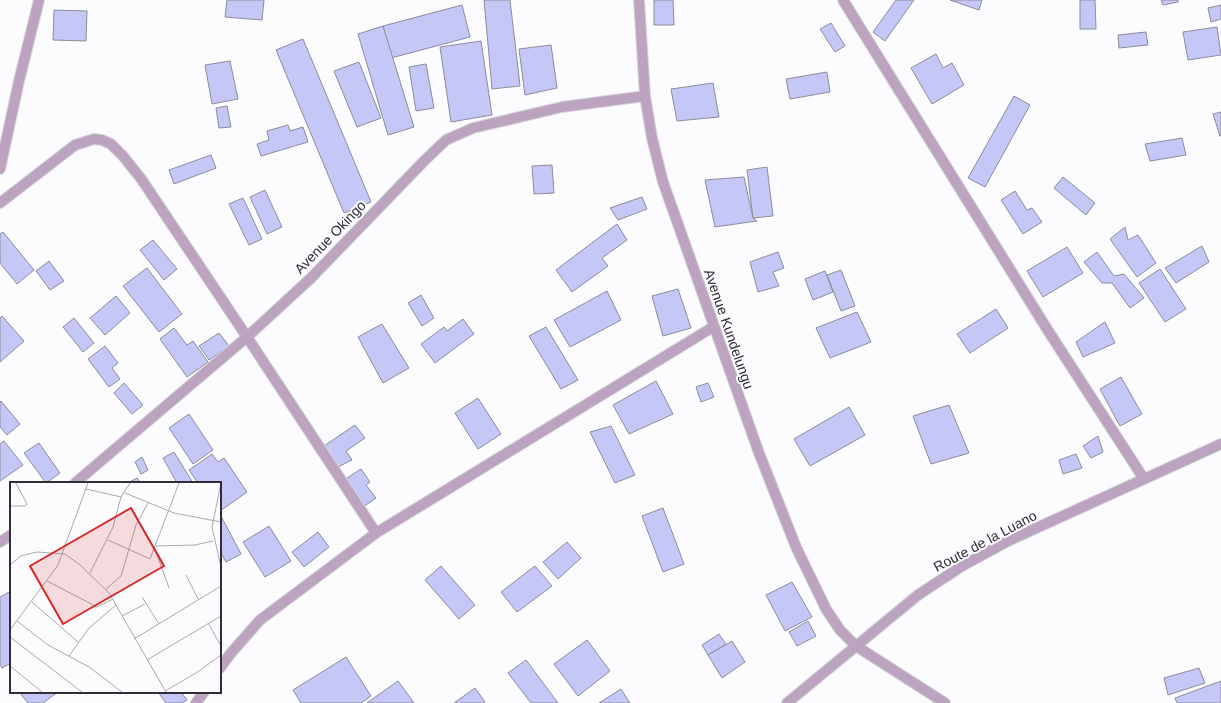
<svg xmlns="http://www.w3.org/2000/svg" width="1221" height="703" viewBox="0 0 1221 703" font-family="Arial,sans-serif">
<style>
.building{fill:#c5c7f6;stroke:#8c8d9a}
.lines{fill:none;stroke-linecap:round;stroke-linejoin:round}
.minor-casing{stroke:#d7d6da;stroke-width:12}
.minor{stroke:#bca4c1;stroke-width:10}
.labels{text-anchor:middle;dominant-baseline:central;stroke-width:4;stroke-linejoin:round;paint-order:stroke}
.street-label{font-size:14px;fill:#302e34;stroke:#fcfbfe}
.inset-road{fill:none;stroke:#aaa9ad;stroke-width:1}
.view{fill:#d62828;fill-opacity:0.15;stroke:#d62828;stroke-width:2}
.inset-edge{fill:none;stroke:#302e34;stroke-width:2}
</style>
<rect width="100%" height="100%" fill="#fcfbfe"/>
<g class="building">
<polygon points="227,0 264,0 262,20 225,17"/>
<polygon points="484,0 510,0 520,86 492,89"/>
<polygon points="654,0 673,0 674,25 654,25"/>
<polygon points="896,0 914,0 885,41 873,32"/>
<polygon points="950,0 982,0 979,10"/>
<polygon points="1080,0 1095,0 1096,29 1080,29"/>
<polygon points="1161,0 1178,0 1178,2 1163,5"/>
<polygon points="462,5 470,37 391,58 383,26"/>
<polygon points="1221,5 1221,19 1211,22 1208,8"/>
<polygon points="54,10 87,11 86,41 53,40"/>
<polygon points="831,23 845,46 835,52 820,29"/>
<polygon points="383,26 414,127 388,135 358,34"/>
<polygon points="1217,27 1221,55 1188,60 1183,32"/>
<polygon points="1146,32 1148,45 1119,48 1118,35"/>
<polygon points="303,39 371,202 344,213 276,50"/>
<polygon points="481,41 492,115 451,122 440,47"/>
<polygon points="551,45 557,88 525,95 519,49"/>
<polygon points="936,54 943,68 952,63 964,85 932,104 911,68"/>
<polygon points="230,61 238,99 212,104 205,65"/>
<polygon points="359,62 381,118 357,127 334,71"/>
<polygon points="426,64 434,108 416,111 409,67"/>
<polygon points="827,72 830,92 790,99 786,79"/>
<polygon points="713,83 719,117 677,121 671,89"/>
<polygon points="1014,96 1030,105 985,187 968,178"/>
<polygon points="227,106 231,127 219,128 216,108"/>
<polygon points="1221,112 1221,136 1220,136 1213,114"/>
<polygon points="288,125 290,131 303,127 308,142 261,156 257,144 269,140 267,131"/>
<polygon points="1182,138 1186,155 1150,161 1145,144"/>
<polygon points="211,155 216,168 174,184 169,170"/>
<polygon points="552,165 554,193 534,194 532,166"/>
<polygon points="767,167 773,216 753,218 747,170"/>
<polygon points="744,177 753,218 757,221 715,227 705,180"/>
<polygon points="1063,177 1095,203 1086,215 1054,188"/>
<polygon points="265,190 282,227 267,234 250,197"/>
<polygon points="1015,191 1027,210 1032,208 1042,222 1023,234 1001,200"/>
<polygon points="642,197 647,209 618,220 610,208"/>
<polygon points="243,198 262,239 249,245 229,204"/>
<polygon points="617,224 627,240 602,258 608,266 572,292 556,270"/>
<polygon points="1125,227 1128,240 1138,235 1156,263 1137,277 1110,239"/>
<polygon points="3,232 34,270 17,284 0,263 0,234"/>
<polygon points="153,240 177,269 164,280 140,250"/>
<polygon points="1202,246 1209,262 1176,283 1165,268"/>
<polygon points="1067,247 1083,273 1043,297 1027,271"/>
<polygon points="778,252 784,268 773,272 779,286 758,292 750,262"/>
<polygon points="1097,252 1114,276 1124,274 1144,298 1130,308 1112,283 1102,283 1084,262"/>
<polygon points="49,261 64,281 50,290 36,271"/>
<polygon points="147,268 182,314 159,332 123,286"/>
<polygon points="1160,269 1186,309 1165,322 1139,283"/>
<polygon points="841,270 855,306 841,311 827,275"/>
<polygon points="825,271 833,292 813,300 805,279"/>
<polygon points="678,289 691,328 663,336 652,296"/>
<polygon points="607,291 621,320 570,347 554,320"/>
<polygon points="421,295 434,318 422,326 408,303"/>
<polygon points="116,296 130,313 105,335 90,318"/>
<polygon points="996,309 1008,328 970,353 957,334"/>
<polygon points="857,312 871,342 830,358 816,328"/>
<polygon points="2,316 24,341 0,362 0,318"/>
<polygon points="74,318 94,343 83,352 63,327"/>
<polygon points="463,319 474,334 435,363 421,344 444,327 447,331"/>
<polygon points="1105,322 1115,343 1083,357 1076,342"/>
<polygon points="382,324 409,368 383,383 358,337"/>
<polygon points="546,327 578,380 561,389 529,336"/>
<polygon points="174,328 187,345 193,341 208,362 187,377 160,339"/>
<polygon points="219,333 229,346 209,360 199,346"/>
<polygon points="105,346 118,363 112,368 120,379 109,387 88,359"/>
<polygon points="1121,377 1142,414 1120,426 1100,389"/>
<polygon points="656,381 673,414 629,434 613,405"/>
<polygon points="124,383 143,405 132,414 114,393"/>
<polygon points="708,383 714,397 701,402 696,387"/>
<polygon points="478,398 501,434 478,449 455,413"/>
<polygon points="1,401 20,424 7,435 0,427 0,402"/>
<polygon points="949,405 969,453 931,464 913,416"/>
<polygon points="849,407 865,435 810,466 794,439"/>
<polygon points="189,414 213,450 193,464 169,428"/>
<polygon points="355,425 365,438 346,451 352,460 336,468 324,446"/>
<polygon points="611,426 635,475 615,483 590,432"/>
<polygon points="1098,436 1103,452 1091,458 1083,446"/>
<polygon points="4,441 23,465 0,481 0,444"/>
<polygon points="39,443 60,473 46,483 24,453"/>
<polygon points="174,452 193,483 177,483 163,458"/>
<polygon points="212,454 218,462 224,458 247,492 220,511 220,483 198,483 189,470"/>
<polygon points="1076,454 1082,468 1063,474 1059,460"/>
<polygon points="142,457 148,470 141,474 135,462"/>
<polygon points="361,469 370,482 366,485 376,498 363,507 344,480"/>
<polygon points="137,478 141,483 128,483"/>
<polygon points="663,508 684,564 663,572 642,516"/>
<polygon points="221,516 241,554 226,562 220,551"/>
<polygon points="269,526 291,561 265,577 243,542"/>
<polygon points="318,532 329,547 304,567 292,552"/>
<polygon points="567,542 581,558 558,579 543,562"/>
<polygon points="441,566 475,605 459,619 425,580"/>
<polygon points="535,566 552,586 517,612 501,592"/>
<polygon points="792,582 812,617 785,631 766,595"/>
<polygon points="9,592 11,596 11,663 2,668 0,664 0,597"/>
<polygon points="808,621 816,636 797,646 789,632"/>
<polygon points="719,634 726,644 708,655 702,645"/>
<polygon points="587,640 610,671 578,696 554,664"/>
<polygon points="732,641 745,662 722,678 708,655"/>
<polygon points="346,657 371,696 361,703 301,703 293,690"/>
<polygon points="526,660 558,703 531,703 508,673"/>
<polygon points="1199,668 1205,683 1168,695 1164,678"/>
<polygon points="398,681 414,703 367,703"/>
<polygon points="1221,681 1221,703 1177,703 1175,698"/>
<polygon points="475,688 485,702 483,703 454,703"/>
<polygon points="621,689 630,703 599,703"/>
<polygon points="22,692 58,692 43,703 28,703 20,693"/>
<polygon points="158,692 181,692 187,700 182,703 166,703"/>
</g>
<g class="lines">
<defs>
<g id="minor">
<polyline points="639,0 645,96 652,138 663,182 759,453 796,547 826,609 840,630 856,646 945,703"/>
<polyline points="843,0 1047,329 1144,479"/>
<polyline points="0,169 19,81 39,0"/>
<polyline points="0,203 75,145 94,139 102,140 111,144 123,156 142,180 247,337 376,533"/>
<polyline points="75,483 247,337 311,278 426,159 446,140 473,128 562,107 645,96"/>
<polyline points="0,542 11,535"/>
<polyline points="220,668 231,653 260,620 376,533 713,327"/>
<polyline points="196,703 204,692"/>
<polyline points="787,703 918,595 962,566 1008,541 1221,444"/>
</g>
</defs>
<use href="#minor" class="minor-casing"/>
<use href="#minor" class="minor"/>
</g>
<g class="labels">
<g class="street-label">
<text transform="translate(330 237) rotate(-46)">Avenue Okingo</text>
<text transform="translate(729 329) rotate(71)">Avenue Kundelungu</text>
<text transform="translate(985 541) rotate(-28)">Route de la Luano</text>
</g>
</g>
<g transform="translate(10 482)">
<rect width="211" height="211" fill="#fcfbfe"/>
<path class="inset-road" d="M211,1L202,45L211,85M76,7L111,15M115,11L164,31L211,40M0,24H15L17,22L6,1M98,58L140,77L169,1M146,64L185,63L203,59M145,67L159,106M0,83L11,74L27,70L55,72L70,83L99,111L156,210M80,91L103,45L111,15L120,1M176,93L188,117M37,99L87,125L103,117M96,107L111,94L126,43L138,21M132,115L149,142M22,120L68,160M112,134L135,122M7,139L38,163L79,185L112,210M198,141L211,164M0,148L48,83L78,1M0,155L72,210M124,157L211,104M59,174L79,146L106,123M137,178L211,134M0,184L32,210M155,209L186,191L211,173"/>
<path class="view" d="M121,26L154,84L53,142L20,84Z"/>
<rect width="211" height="211" class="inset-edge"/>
</g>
</svg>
